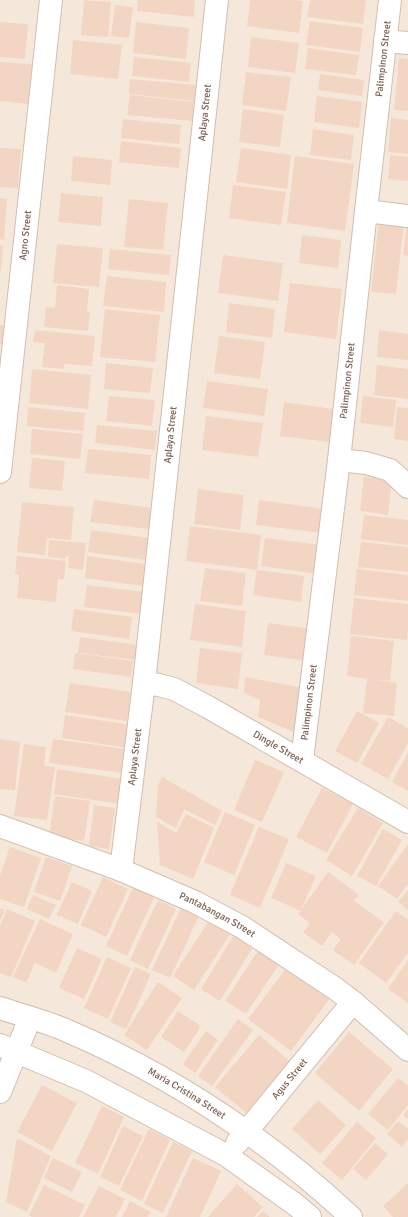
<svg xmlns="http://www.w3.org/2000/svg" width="408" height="1217" viewBox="0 0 408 1217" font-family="Signika,sans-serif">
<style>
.residential{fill:#f5e8da}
.building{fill:#f3d5c3}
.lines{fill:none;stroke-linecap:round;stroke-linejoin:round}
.minor-casing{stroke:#d1beb0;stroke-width:24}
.minor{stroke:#fff;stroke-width:22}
.labels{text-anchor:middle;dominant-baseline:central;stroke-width:4;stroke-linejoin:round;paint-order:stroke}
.street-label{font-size:10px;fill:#7a5c4d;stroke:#fffaf3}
</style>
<rect width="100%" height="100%" fill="#fdf6ec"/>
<rect class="residential" x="0" y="0" width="408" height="1217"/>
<g class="building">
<polygon points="84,0 111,2 108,37 81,35"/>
<polygon points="138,0 195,0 194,17 137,11"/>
<polygon points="250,0 295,0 303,1 299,33 247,26"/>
<polygon points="310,0 366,0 363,24 307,17"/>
<polygon points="115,5 133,7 129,38 111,36"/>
<polygon points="310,21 363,28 360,52 306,45"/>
<polygon points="0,22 28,24 25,59 0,57"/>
<polygon points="136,22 189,28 186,59 133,53"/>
<polygon points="251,37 299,43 295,73 248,67"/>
<polygon points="73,40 122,45 118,79 70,74"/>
<polygon points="308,48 359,55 356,75 305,69"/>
<polygon points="134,57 191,63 189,82 132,76"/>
<polygon points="399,58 408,59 408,111 394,110"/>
<polygon points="0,62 32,64 29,104 0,101"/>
<polygon points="246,72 291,77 286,111 242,105"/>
<polygon points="320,74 364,80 362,96 318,90"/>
<polygon points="130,79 196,85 194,101 129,94"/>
<polygon points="130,95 194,102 192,121 127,115"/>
<polygon points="317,96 362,102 359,128 314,122"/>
<polygon points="243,109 284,115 280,147 239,142"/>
<polygon points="391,118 408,120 408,154 388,152"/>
<polygon points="123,119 181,125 179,144 121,138"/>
<polygon points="313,129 354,135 351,160 310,155"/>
<polygon points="121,141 181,148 179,168 119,162"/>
<polygon points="0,148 21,149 18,188 0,187"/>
<polygon points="241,148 291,155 287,189 236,182"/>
<polygon points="390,155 408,157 408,181 388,179"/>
<polygon points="73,156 112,160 110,185 71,181"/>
<polygon points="295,156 354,164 345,231 287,223"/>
<polygon points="233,185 286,192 281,225 229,218"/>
<polygon points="61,193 103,197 101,226 58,222"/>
<polygon points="0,198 7,199 4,240 0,239"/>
<polygon points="129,199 168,203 163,250 124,247"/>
<polygon points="379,219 404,221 396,294 371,292"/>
<polygon points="407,223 408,224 408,256 403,255"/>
<polygon points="302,235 341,240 338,268 299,263"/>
<polygon points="57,244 103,248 99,287 53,283"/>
<polygon points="0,245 3,245 1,271 0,271"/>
<polygon points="110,249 171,255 169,275 108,269"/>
<polygon points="223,255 283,263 278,301 218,293"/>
<polygon points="107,276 166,282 164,312 103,306"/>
<polygon points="290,283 342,289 336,339 284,332"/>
<polygon points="57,285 89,289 87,311 90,312 88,331 44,327 46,307 55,308"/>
<polygon points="229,303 275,309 272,338 226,332"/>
<polygon points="105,309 160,315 155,362 100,357"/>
<polygon points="0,325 4,325 2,344 0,343"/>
<polygon points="35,330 95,336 92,366 64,364 64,369 42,367 45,343 33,342"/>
<polygon points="379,330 408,334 408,360 377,357"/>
<polygon points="219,336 265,342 260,379 214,373"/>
<polygon points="106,363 153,368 150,393 104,389"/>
<polygon points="377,365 408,369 408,399 374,395"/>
<polygon points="32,369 91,375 88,409 29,403"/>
<polygon points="207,381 268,389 264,416 203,408"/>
<polygon points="109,396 155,400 152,426 106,421"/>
<polygon points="363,396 396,400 393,427 360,423"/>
<polygon points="284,402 333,409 329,442 280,436"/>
<polygon points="28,407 85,413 83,431 27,426"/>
<polygon points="397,407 408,408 408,441 394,439"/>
<polygon points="206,416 263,423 258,457 202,450"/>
<polygon points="97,425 157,431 155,450 95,443"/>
<polygon points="32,429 83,434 80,459 30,454"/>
<polygon points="88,449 151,455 149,479 85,473"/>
<polygon points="32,458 65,461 62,491 29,488"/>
<polygon points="364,477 392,480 388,515 360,511"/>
<polygon points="198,489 244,495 240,530 194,524"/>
<polygon points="94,500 152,508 149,529 90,522"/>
<polygon points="259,500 325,509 322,533 256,525"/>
<polygon points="22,502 74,507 71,540 47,538 45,555 17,552"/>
<polygon points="364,515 408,520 408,545 361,539"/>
<polygon points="190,526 261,535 257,570 186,561"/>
<polygon points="91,530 149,538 146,560 88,552"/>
<polygon points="265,538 322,545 318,574 261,566"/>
<polygon points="49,540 86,543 83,570 68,568 69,556 66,556 66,559 48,557"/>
<polygon points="361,542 408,547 408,572 358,567"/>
<polygon points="17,556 66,561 64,579 58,579 56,602 17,598 19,575 15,574"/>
<polygon points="87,556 145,564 143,586 85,578"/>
<polygon points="205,568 246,573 242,606 200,601"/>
<polygon points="357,569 408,575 408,601 354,595"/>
<polygon points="257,570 304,576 301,602 253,595"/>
<polygon points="87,585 145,592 142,614 84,607"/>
<polygon points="354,598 408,604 408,628 407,640 350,634"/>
<polygon points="195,604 246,611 242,647 190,640"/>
<polygon points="74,609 132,617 129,639 71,631"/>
<polygon points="268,623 312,629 308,661 264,655"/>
<polygon points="351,636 394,641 390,681 370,679 397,683 394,716 363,713 367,679 347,676"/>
<polygon points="80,637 138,645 136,660 78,653"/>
<polygon points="200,648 242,653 238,689 196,683"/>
<polygon points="75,653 133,661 131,677 73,669"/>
<polygon points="245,677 304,688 298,734 258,717 260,700 244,693"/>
<polygon points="70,683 131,692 127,721 65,712"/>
<polygon points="357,711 379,723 357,763 335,751"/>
<polygon points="65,715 132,725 129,748 62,738"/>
<polygon points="388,717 408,728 408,743 388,779 361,764"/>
<polygon points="0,739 20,742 15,790 0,789"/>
<polygon points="53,739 125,749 122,773 49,763"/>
<polygon points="24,744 46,747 44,766 55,767 47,820 14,816"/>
<polygon points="408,752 408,791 392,782"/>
<polygon points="255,760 284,772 262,822 234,810"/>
<polygon points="57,769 123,779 120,804 54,794"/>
<polygon points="162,777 222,811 215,825 184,809 176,828 156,817 158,785"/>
<polygon points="322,788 353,804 327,853 296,837"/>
<polygon points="55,796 90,801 84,841 49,836"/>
<polygon points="94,805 115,808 109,849 89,846"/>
<polygon points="358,808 383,823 352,876 326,860"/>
<polygon points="225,812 255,825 234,875 204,862"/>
<polygon points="186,814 214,828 193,879 160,865 157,822 176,833"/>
<polygon points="259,827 289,839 260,908 230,895"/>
<polygon points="383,829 402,840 376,886 357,876"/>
<polygon points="408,844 408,884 397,899 378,886"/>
<polygon points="10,847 41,858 24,907 0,899 0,876"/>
<polygon points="46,857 72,866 60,901 34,892"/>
<polygon points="286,863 316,876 301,910 328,872 359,895 354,901 384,922 354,965 333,950 341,939 332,932 322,946 303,932 310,923 298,914 301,911 271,898"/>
<polygon points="103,877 128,889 106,937 81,925"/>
<polygon points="72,882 92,891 78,924 57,915"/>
<polygon points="133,888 154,897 127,956 106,946"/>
<polygon points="408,890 408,910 398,902"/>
<polygon points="33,895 56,905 49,919 27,909"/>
<polygon points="158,900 176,909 148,969 130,960"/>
<polygon points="0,908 5,910 0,921"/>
<polygon points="181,908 199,916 170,978 152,970"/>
<polygon points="7,909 35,921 11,977 0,973 0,926"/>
<polygon points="396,911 408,920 408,953 386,983 359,963"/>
<polygon points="40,919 73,934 56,973 35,963 26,983 13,977"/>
<polygon points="209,921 230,934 194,990 173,976"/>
<polygon points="234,935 253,947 220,1001 201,989"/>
<polygon points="77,948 102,959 84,999 59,988"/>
<polygon points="259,949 280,963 246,1014 225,1001"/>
<polygon points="107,957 131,968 108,1019 84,1008"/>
<polygon points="408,960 408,1003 388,989"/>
<polygon points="288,966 330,998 291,1051 248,1019"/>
<polygon points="135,967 151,974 126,1029 110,1022"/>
<polygon points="158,982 182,998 147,1050 124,1035"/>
<polygon points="178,1011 201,1026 184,1052 161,1037"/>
<polygon points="238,1019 253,1030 212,1086 198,1076"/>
<polygon points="206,1031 218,1040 195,1073 183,1064"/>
<polygon points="349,1032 393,1069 359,1111 315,1073"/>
<polygon points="259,1035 292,1063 249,1115 215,1087"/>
<polygon points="398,1078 408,1086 408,1105 388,1130 368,1114"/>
<polygon points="42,1085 77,1103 52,1151 17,1132"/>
<polygon points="318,1100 346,1125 320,1154 292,1129"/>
<polygon points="102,1106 124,1117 98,1174 75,1163"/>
<polygon points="408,1109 408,1119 403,1115"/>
<polygon points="398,1121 408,1129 408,1139 402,1147 387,1134"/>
<polygon points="357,1122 376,1138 342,1180 322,1163"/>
<polygon points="123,1126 143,1136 119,1186 100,1177"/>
<polygon points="149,1129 170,1140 142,1201 120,1190"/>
<polygon points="17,1138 51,1156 27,1212 6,1202"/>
<polygon points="173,1142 192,1151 163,1213 144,1204"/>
<polygon points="375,1143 388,1154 366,1180 353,1169"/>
<polygon points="53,1158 82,1172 72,1192 44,1178"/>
<polygon points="193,1158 221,1171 200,1217 166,1217"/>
<polygon points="408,1183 408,1217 393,1217 383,1206"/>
<polygon points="237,1184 263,1207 254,1217 208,1217"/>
<polygon points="44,1185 85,1205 79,1217 32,1217 29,1215"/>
<polygon points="99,1186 125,1199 116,1217 83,1217"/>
<polygon points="130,1201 151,1212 148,1217 122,1217"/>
<polygon points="263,1211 270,1217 257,1217"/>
</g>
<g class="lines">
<defs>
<g id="minor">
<polyline points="385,41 408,43"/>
<polyline points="366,211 408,216"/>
<polyline points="339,460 366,463 390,470 408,487"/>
<path id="s1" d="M0,472L51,0"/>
<path id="s2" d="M144,683L159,685L174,689L208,707L408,822"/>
<path id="s3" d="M302,760L339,460L366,211L390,0"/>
<path id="s4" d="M0,826L121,870L195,902L242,927L336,989L353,1002L408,1050"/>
<path id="s5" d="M121,870L144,683L217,0"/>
<path id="s6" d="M0,1008C21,1015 43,1021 63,1029C169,1074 267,1139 351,1217"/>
<polyline points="0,1045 86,1081 226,1155 296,1205 310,1217"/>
<polyline points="0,1092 30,1018"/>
<path id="s7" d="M237,1143L353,1002"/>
</g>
</defs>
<use href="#minor" class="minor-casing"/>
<use href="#minor" class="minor"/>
</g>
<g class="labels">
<g class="street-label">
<text stroke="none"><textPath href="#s3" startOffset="706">Palimpinon Street</textPath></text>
<text stroke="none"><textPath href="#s5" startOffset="762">Aplaya Street</textPath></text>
<text stroke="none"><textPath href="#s1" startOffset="238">Agno Street</textPath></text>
<text stroke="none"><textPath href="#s3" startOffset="382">Palimpinon Street</textPath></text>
<text stroke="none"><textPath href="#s5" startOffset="438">Aplaya Street</textPath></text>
<text stroke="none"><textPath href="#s3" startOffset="58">Palimpinon Street</textPath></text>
<text stroke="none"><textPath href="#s2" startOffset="150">Dingle Street</textPath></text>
<text stroke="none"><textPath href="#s5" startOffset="114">Aplaya Street</textPath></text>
<text stroke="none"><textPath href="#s4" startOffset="235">Pantabangan Street</textPath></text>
<text stroke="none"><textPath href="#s7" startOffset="83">Agus Street</textPath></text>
<text stroke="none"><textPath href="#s6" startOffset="206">Maria Cristina Street</textPath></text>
</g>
</g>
</svg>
